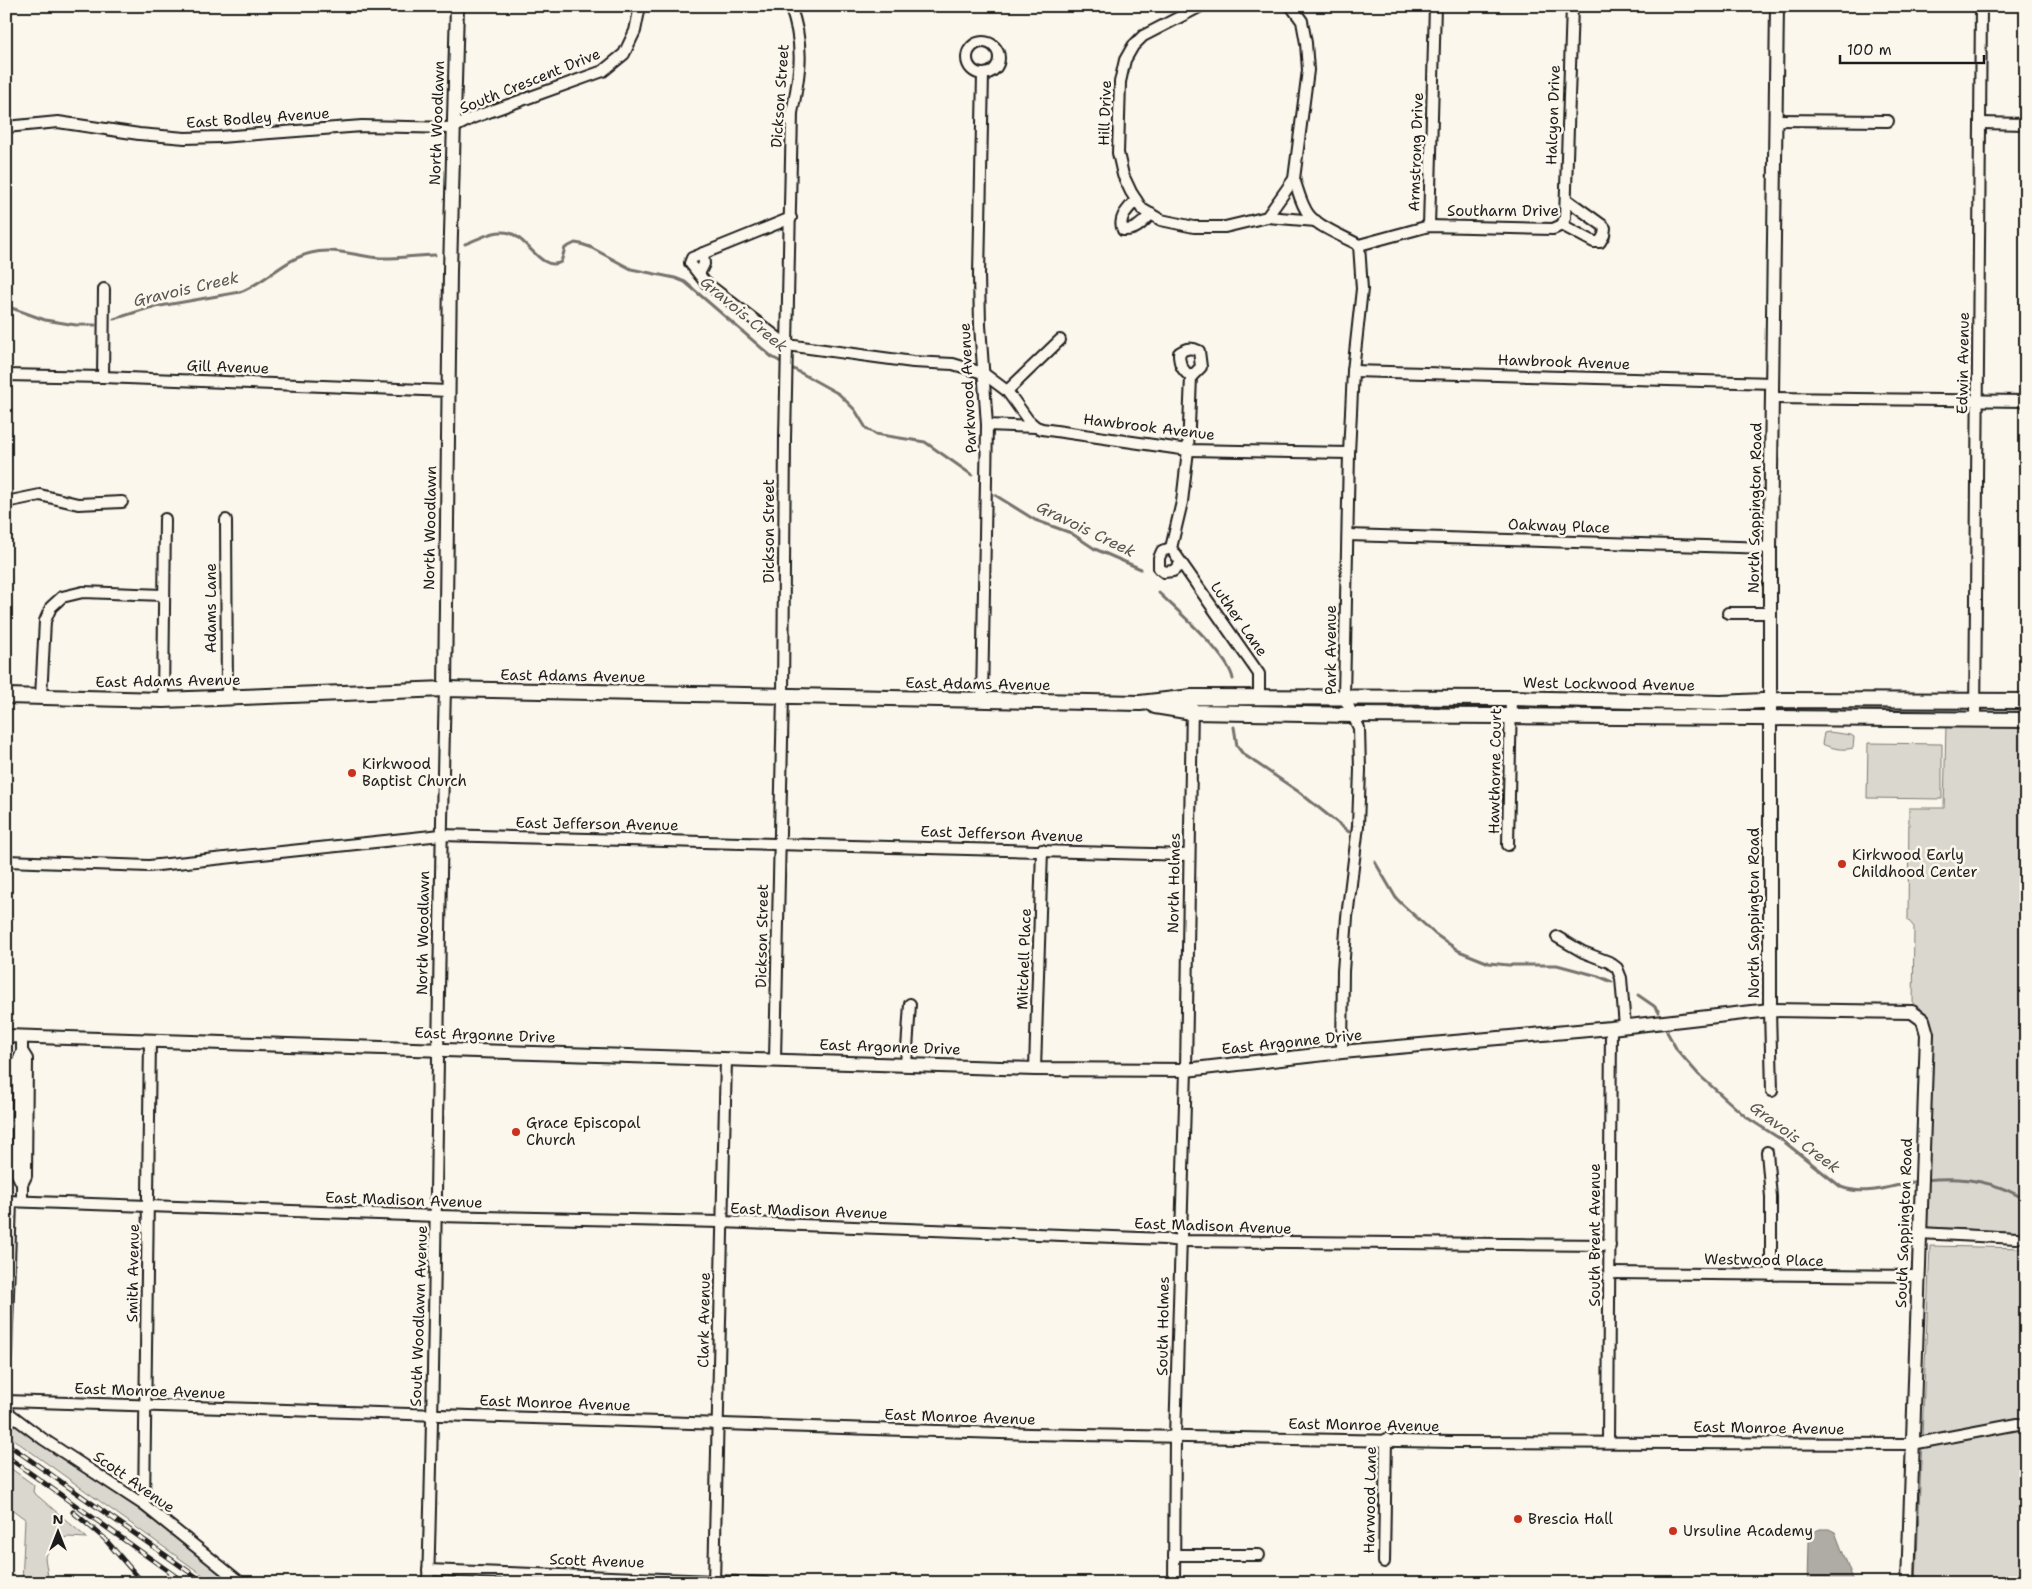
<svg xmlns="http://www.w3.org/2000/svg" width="2032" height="1589" viewBox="0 0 2032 1589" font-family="'Shantell Sans',sans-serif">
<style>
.green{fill:#dad7ce;stroke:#7b7a75}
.water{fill:#afaca5;stroke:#74726e}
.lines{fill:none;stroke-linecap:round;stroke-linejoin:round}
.stream{stroke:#74726e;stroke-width:3}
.minor-casing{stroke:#1c1c1c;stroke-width:14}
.tertiary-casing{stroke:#1c1c1c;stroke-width:16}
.secondary-casing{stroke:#1c1c1c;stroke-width:18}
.minor{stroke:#fbf7ec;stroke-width:10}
.tertiary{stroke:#fbf7ec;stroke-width:12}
.secondary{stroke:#fbf7ec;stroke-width:14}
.rail-casing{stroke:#1c1c1c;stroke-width:5}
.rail{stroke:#fbf7ec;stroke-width:3;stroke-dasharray:9;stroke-linecap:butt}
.poi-dot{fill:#c8321e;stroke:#fbf7ec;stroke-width:2}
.labels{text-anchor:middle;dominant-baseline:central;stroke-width:5;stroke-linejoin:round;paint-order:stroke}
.street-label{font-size:15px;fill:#1c1c1c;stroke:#fbf7ec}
.poi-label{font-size:15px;fill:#1c1c1c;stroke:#fbf7ec;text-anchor:start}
.water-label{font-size:16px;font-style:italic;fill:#575653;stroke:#fbf7ec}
</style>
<rect width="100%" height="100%" fill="#fbf7ec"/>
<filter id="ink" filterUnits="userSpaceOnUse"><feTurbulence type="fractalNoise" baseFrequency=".02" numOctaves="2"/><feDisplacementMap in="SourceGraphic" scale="10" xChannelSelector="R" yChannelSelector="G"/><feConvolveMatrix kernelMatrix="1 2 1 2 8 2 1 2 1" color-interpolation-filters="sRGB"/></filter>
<g filter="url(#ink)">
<g class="green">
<polygon points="1270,700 1335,703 1335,706 1334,708 1204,706 1207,704 1243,705"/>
<polygon points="1362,703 1499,704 1502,709 1501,711 1363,708"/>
<polygon points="1864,703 1962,707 1962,709 1960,713 1786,712 1786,708 1836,708"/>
<polygon points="1517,705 1751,707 1751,710 1707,710 1678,714 1517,710"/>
<polygon points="2026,705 2026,715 1986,713 1984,711 1986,706"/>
<polygon points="1946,724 2026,725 2026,1232 1924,1227 1928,1018 1925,1012 1913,1007 1914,927 1908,920 1909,808 1944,808"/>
<path d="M1829,732L1851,735L1854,737L1853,748C1843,751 1831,748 1822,744L1824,733Z"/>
<polygon points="1868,743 1942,744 1942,799 1867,798"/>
<polygon points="1930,1246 2026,1248 2026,1583 1916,1583"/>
<polygon points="6,1418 28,1435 138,1509 223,1575 230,1583 214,1583 6,1434"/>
<polygon points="6,1465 34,1485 33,1492 87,1538 67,1537 53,1542 45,1558 49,1583 22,1583 25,1519 6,1505"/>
</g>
<polygon class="water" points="1820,1529 1829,1529 1835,1532 1853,1579 1857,1583 1808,1583 1809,1542 1813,1532"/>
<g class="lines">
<g class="stream">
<path d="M465,244C480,239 493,229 510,233C526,237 542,273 561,262L565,248L575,243L581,244L590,247L631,269L675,278L685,282L772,357L839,394L855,410L866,428L875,434L925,442L972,475"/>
<polyline points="6,306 45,320 76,325 95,325"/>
<path d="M114,319L149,308L240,292C265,283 284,259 311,253C334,247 357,256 380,258C398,259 417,255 435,255"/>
<polyline points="995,495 1035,520 1071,533 1095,549 1141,569"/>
<path d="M1159,593C1177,610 1229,656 1233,679"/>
<polyline points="1234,727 1237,746 1243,754 1299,792 1349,832"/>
<polyline points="1375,862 1396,898 1403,905 1435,934 1459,951 1489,963 1508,965 1557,965 1598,976 1612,982"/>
<polyline points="1638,995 1654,1006 1659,1012"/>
<path d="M1667,1032L1677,1050L1699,1075L1746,1117L1782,1140L1841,1187C1867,1197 1893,1185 1918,1181"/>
<path d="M1925,1180C1960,1176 1996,1181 2026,1200"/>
</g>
<defs>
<g id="minor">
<polyline points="1201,6 1143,36 1133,46 1125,60 1120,82 1118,153 1123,175 1131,192 1142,209 1161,220 1194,227 1225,227 1267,217 1316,221"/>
<circle cx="983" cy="58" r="16"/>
<polyline points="1775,120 1888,121"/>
<polyline points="1981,123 2026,124"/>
<polyline points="6,127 58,122 139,134 185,138 220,137 362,126 453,128 472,118 603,71 624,54 635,31 640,6"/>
<path d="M1294,179C1298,190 1301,205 1309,215C1318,227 1345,237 1359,245"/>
<path d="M1136,200C1129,208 1117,218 1123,230C1136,231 1142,223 1151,214"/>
<polyline points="1267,217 1294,179 1308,70 1306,43 1302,21 1291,6"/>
<polyline points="791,218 692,258 690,263 705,282 787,345 913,362 953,364 983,373 1007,391 1028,420 1036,427 1042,429 1188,450 1349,453"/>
<polyline points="1562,225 1565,218 1572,6"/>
<polyline points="1562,225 1594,242 1600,242 1604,235 1605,228 1602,225 1566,199"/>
<polyline points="1429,226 1435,6"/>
<polyline points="1359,245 1429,226 1553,229 1562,225"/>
<polyline points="699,274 704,264 703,253"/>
<polyline points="1353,371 1773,383"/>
<polyline points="6,375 103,377 448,391"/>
<polyline points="103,377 104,289"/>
<path d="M1191,377C1182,370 1179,364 1179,353C1186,348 1191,347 1199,351L1201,367L1191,377L1188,450L1182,502L1171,548L1259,674V697"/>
<polyline points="1007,391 1060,340"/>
<polyline points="1773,398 2026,401"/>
<polyline points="987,425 1036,427"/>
<polyline points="6,502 40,495 78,504 122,502"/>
<polyline points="226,520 227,696"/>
<polyline points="1348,535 1770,548"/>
<polyline points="1171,548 1162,551 1159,558 1159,568 1164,572 1173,571 1181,564"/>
<polyline points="1728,613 1771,613"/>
<polyline points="41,697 45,621 51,607 62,597 83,592 163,595"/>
<polyline points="163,700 165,519"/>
<polyline points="982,700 987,425 980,325 979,275 983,74"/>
<polyline points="1975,719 1981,6"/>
<polyline points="1508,845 1511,698"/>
<polyline points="6,861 149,866 441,835 1189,855"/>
<polyline points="1557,937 1583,952 1609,962 1617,968 1621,978 1625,1027"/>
<polyline points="1770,1010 1772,1091"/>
<polyline points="22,1036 22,1051 18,1061 17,1174 22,1184 22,1201"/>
<polyline points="22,1051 27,1059 26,1176 22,1184"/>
<polyline points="1342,1052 1343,971 1347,917 1358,826 1360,770 1359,728 1344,697 1349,453 1353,371 1362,289 1359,245"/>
<path d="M775,1059L783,696L785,438L792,113C800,73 805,45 790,6"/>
<polyline points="906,1064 910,1004"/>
<polyline points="1035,1069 1042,850"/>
<polyline points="1767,1152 1771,1197 1771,1275"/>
<polyline points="6,1201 437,1216 721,1222 1165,1239 1180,1241 1610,1245"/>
<polyline points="1919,1233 2017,1238"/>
<polyline points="1610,1273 1918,1276"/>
<polyline points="6,1356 11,1201"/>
<polyline points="6,1401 1030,1434 1452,1442 1912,1444 2018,1424 2026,1425"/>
<polyline points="6,1411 43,1439 144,1505 241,1583"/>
<polyline points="1608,1441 1611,1028"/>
<polyline points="144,1505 150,1041"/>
<polyline points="1174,1555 1259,1555"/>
<polyline points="1384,1562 1386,1439"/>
<polyline points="428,1570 765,1583"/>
<path d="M428,1583C437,1285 437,987 445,689"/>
<polyline points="714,1583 726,1059"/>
<polyline points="1174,1583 1175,1438 1186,1070 1192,706"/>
<polyline points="2018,1583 2026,1579"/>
</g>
<g id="tertiary">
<polyline points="445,689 450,271 457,6"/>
<polyline points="1770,1010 1770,548 1777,6"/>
<polyline points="6,1036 1035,1069 1186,1070 1342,1052 1611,1028 1770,1010 1912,1012 1923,1020 1927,1034 1908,1583"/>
</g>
<g id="secondary">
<polyline points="6,696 163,700 445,689 1140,703 1192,697 1511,698 1721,703 1783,700 2026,701"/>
<polyline points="1155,706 1192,712 1352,715 2026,720"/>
</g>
</defs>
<use href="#minor" class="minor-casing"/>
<use href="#tertiary" class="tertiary-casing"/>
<use href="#secondary" class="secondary-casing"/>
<use href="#minor" class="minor"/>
<use href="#tertiary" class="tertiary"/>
<use href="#secondary" class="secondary"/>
<defs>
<g id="rail">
<polyline points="6,1443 205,1583"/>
<polyline points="6,1456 185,1583"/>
<polyline points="73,1512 104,1538 143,1583"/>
</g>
</defs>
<use href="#rail" class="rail-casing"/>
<use href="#rail" class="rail"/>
</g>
</g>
<g class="poi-dot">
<circle cx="352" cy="773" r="5"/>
<circle cx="1842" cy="864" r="5"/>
<circle cx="516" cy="1132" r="5"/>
<circle cx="1518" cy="1519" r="5"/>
<circle cx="1673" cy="1531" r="5"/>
</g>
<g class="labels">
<g class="street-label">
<text transform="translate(530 81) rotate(-22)">South Crescent Drive</text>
<text transform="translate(780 96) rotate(-86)">Dickson Street</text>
<text transform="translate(1105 113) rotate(-88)">Hill Drive</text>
<text transform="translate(1553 115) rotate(-88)">Halcyon Drive</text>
<text transform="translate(258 118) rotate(-4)">East Bodley Avenue</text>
<text transform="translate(437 123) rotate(-88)">North Woodlawn</text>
<text transform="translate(1416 152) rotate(-88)">Armstrong Drive</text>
<text x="1503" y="211">Southarm Drive</text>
<text transform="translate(1564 362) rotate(2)">Hawbrook Avenue</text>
<text transform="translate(1963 363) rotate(-89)">Edwin Avenue</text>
<text transform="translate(228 367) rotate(2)">Gill Avenue</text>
<text transform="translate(968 388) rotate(-93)">Parkwood Avenue</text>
<text transform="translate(1149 427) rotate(7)">Hawbrook Avenue</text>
<text transform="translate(1755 508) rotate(-89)">North Sappington Road</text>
<text transform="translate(1559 526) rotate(2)">Oakway Place</text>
<text transform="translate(430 528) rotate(-89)">North Woodlawn</text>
<text transform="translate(769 531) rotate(-90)">Dickson Street</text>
<text transform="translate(211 608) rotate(-90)">Adams Lane</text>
<text transform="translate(1239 619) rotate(55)">Luther Lane</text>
<text transform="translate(1331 650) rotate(-90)">Park Avenue</text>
<text transform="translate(573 676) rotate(1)">East Adams Avenue</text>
<text transform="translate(168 681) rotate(-1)">East Adams Avenue</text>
<text transform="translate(978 684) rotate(1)">East Adams Avenue</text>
<text transform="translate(1609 684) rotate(1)">West Lockwood Avenue</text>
<text transform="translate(1495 771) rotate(-89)">Hawthorne Court</text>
<text transform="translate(597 824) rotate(1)">East Jefferson Avenue</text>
<text transform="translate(1002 834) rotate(2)">East Jefferson Avenue</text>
<text transform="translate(1174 883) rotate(-89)">North Holmes</text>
<text transform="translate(1754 913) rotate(-90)">North Sappington Road</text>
<text transform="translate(423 933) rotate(-89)">North Woodlawn</text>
<text transform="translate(762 936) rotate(-89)">Dickson Street</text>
<text transform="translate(1024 959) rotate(-88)">Mitchell Place</text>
<text transform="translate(485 1035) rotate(2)">East Argonne Drive</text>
<text transform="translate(1292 1042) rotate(-6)">East Argonne Drive</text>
<text transform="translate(890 1047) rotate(2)">East Argonne Drive</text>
<text transform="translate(404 1200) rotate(2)">East Madison Avenue</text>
<text transform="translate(809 1211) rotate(2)">East Madison Avenue</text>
<text transform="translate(1904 1223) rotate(-88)">South Sappington Road</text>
<text transform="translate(1213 1226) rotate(2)">East Madison Avenue</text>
<text transform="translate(1595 1235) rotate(-90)">South Brent Avenue</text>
<text transform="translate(1764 1260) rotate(1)">Westwood Place</text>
<text transform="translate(133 1273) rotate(-89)">Smith Avenue</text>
<text transform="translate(419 1316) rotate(-88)">South Woodlawn Avenue</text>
<text transform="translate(704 1320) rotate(-89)">Clark Avenue</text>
<text transform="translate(1163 1326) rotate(-89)">South Holmes</text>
<text transform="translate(150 1391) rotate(2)">East Monroe Avenue</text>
<text transform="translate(555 1403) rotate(2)">East Monroe Avenue</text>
<text transform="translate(960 1417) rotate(2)">East Monroe Avenue</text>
<text transform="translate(1364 1425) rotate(1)">East Monroe Avenue</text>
<text transform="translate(1769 1428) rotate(1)">East Monroe Avenue</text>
<text transform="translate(134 1482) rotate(35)">Scott Avenue</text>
<text transform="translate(1370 1500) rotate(-89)">Harwood Lane</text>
<text transform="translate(597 1561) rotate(2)">Scott Avenue</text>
</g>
<g class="poi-label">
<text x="362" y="764">Kirkwood<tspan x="362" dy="17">Baptist Church</tspan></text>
<text x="1852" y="855">Kirkwood Early<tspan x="1852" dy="17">Childhood Center</tspan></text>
<text x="526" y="1123">Grace Episcopal<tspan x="526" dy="17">Church</tspan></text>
<text x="1528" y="1519">Brescia Hall</text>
<text x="1683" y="1531">Ursuline Academy</text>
</g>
<g class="water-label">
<text transform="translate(186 289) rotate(-13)">Gravois Creek</text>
<text transform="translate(744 314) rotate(40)">Gravois Creek</text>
<text transform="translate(1086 529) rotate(26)">Gravois Creek</text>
<text transform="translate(1795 1137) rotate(37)">Gravois Creek</text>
</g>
</g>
<rect width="2032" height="1589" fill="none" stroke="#fbf7ec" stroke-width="25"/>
<rect x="12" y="12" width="2007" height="1564" fill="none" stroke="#1c1c1c" stroke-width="2" filter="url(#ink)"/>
<g transform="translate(58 1532)" stroke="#fbf7ec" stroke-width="4" paint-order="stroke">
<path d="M0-4L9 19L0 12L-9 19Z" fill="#1c1c1c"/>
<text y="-8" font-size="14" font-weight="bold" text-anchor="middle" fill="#1c1c1c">N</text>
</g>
<path d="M1840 55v8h144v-8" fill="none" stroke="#1c1c1c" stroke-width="2.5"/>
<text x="1847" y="55" font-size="15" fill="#1c1c1c" stroke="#fbf7ec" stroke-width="4" paint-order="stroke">100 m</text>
</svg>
